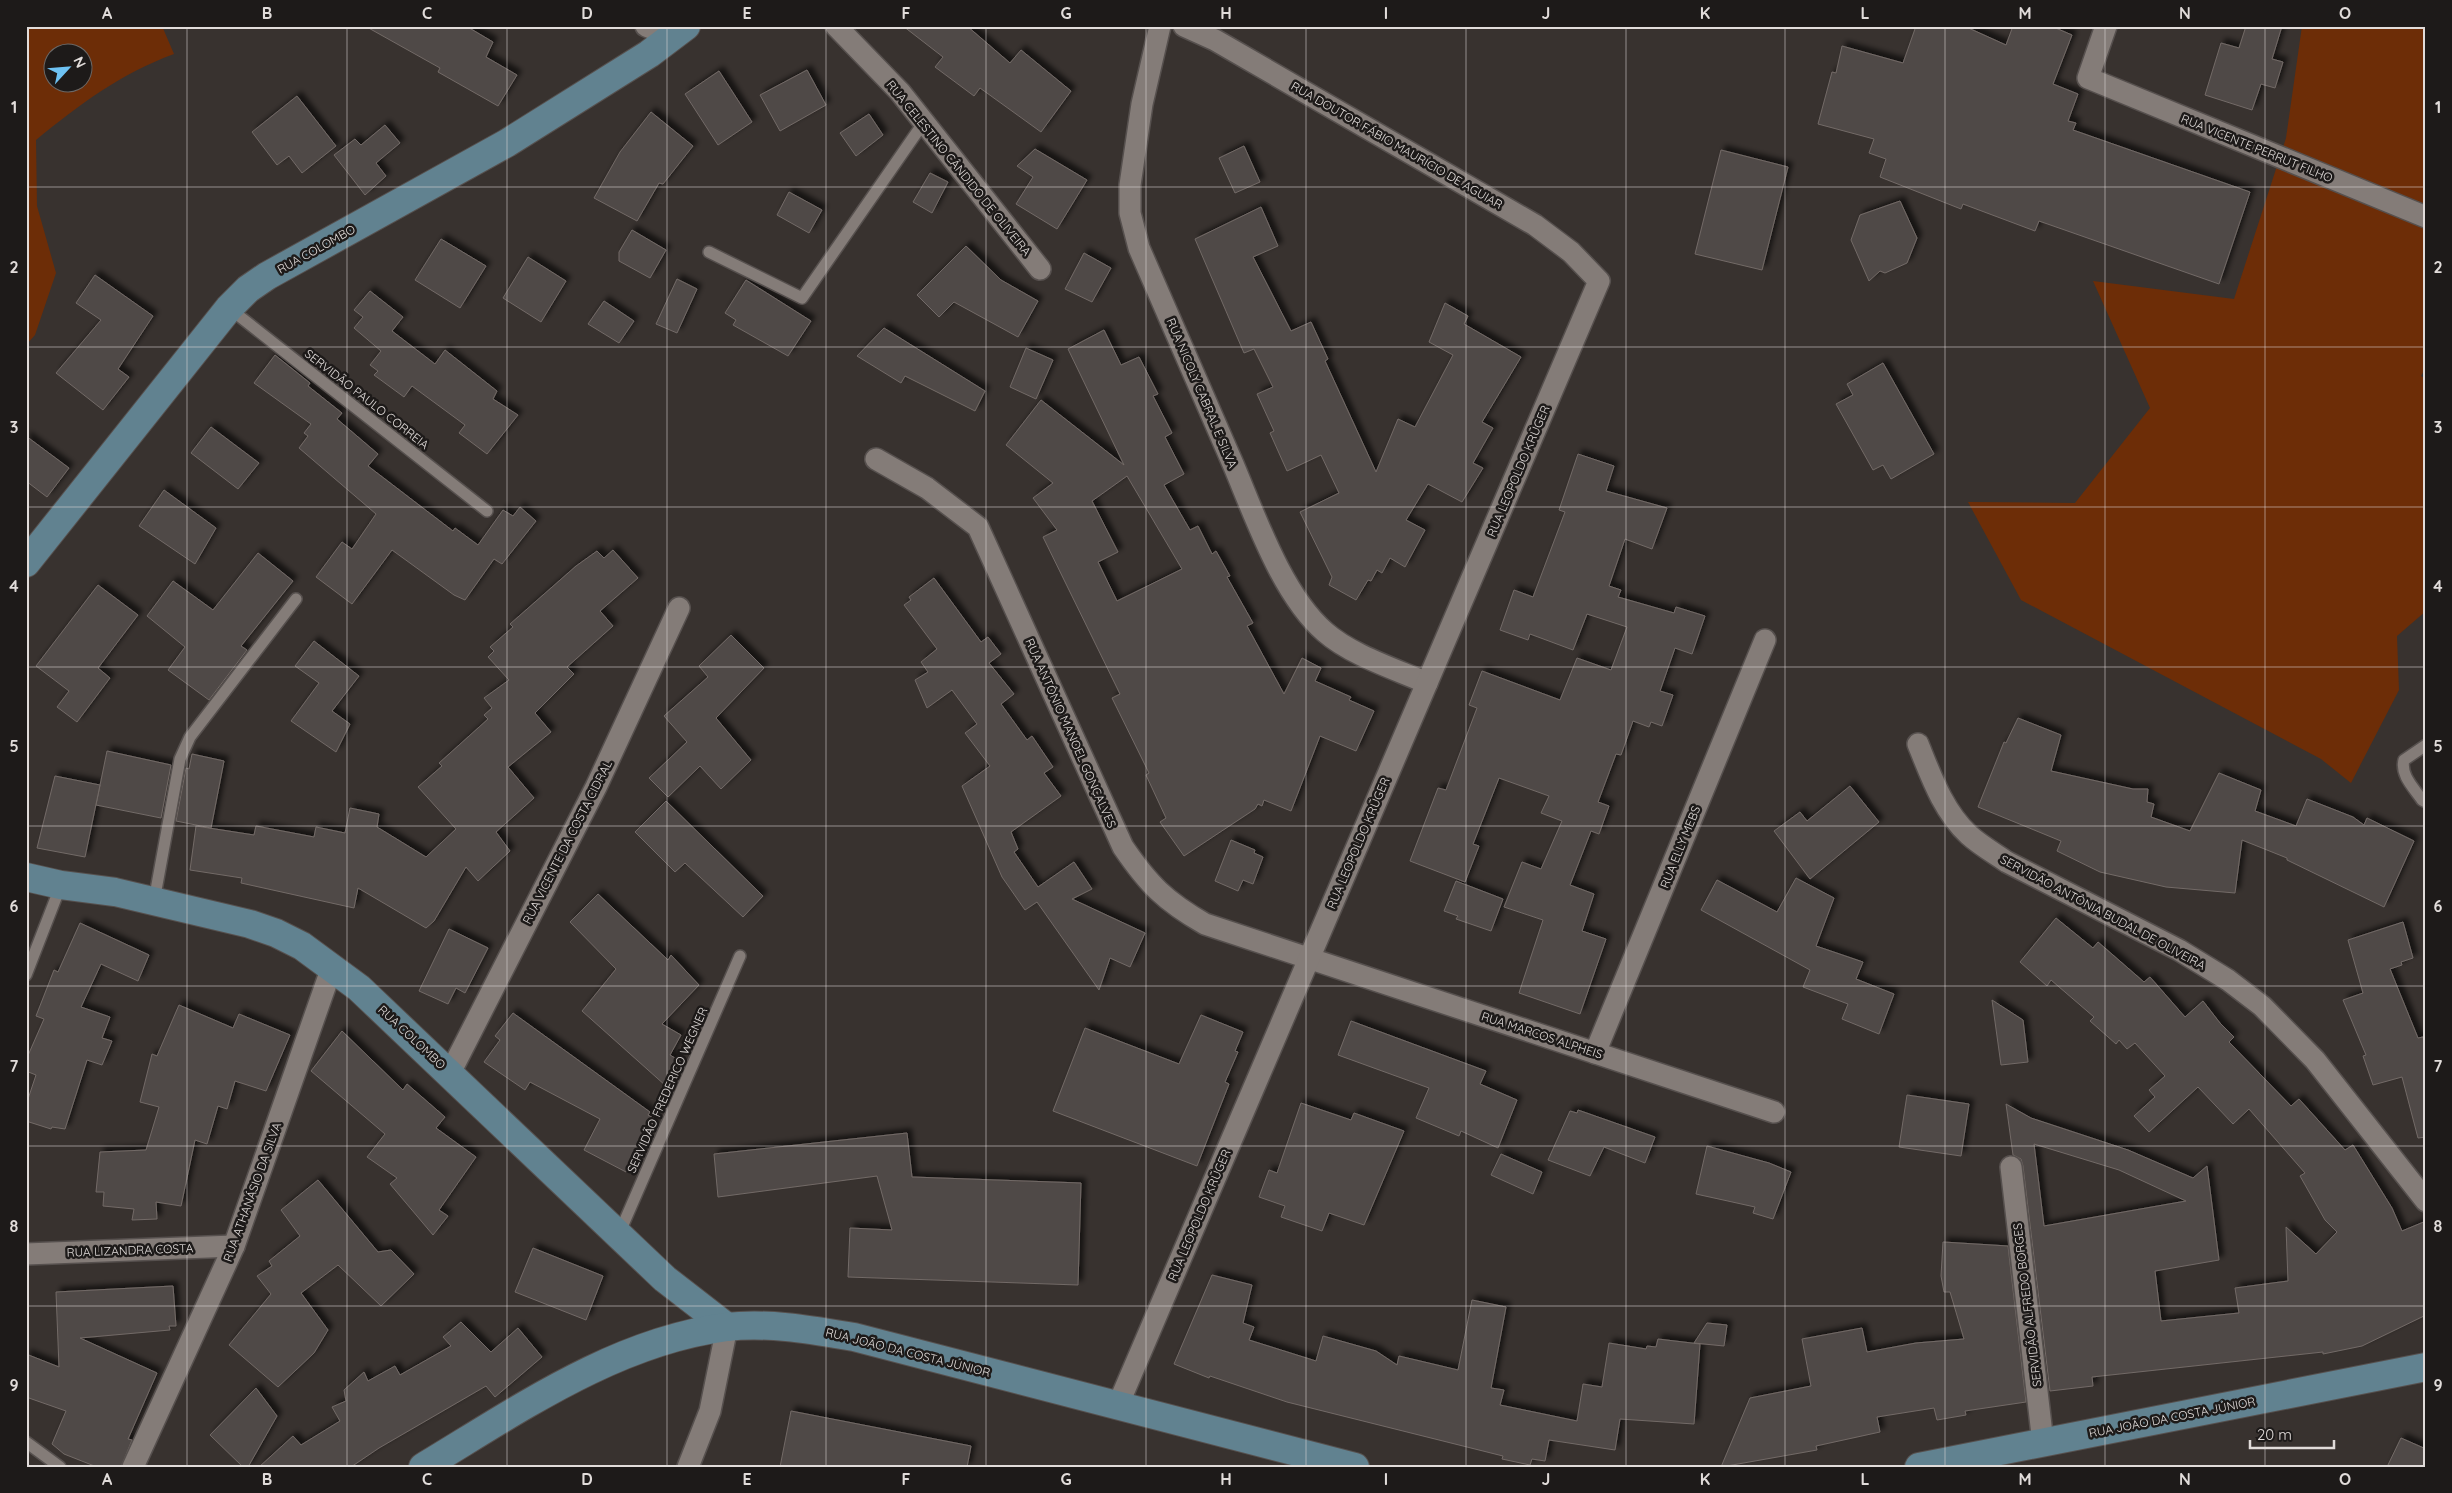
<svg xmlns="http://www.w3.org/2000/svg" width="2452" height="1493" viewBox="0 0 2452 1493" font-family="Quicksand,sans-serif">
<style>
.green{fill:#6d2d07;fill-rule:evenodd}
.building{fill:#504946;stroke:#726a67;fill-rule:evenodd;filter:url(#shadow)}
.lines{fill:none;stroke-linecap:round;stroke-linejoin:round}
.lane-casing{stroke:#56504e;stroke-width:14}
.street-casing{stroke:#56504e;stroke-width:24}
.secondary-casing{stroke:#56504e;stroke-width:30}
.lane{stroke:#847c78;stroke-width:11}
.street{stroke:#847c78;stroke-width:21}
.secondary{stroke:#618290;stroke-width:28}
.grid{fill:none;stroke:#e1dcda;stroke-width:1;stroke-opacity:0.55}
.labels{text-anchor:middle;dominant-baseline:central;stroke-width:5;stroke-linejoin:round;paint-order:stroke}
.street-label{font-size:12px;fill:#e1dcda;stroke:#1d1a19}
.neatline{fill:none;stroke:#e1dcda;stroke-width:2}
.grid-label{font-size:16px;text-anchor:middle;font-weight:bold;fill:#e1dcda}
</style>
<defs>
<filter id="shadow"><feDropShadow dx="4.5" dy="-4.5" stdDeviation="2.5" flood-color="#0009"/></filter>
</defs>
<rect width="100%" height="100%" fill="#38322f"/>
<g class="green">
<path d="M26,26H162L174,54C120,74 80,104 36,140L37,206L56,273L35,335L26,345ZM52,52H82V82H52Z"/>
<polygon points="2302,26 2426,26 2426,367 2421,376 2426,379 2426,611 2397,636 2399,690 2351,783 2321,759 2021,600 1968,502 2075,503 2150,408 2093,281 2234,299 2286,138"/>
</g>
<g class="building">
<polygon points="365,26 466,26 493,42 486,57 517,75 498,106 438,72 440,68"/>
<polygon points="903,26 967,26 1010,63 1021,50 1071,91 1041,132 980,88 974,96 935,67 943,57"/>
<polygon points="1916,26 1964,26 2006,45 2013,26 2051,26 2072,35 2053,84 2078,94 2068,121 2076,123 2073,130 2250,192 2219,284 2039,221 2035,231 1963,204 1961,209 1880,177 1886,159 1869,153 1874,139 1818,124 1832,72 1836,73 1842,46 1903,63"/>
<polygon points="2246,26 2282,26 2272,59 2283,62 2275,88 2261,84 2252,110 2205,95 2221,43 2239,48"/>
<polygon points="807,70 826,105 780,131 760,95"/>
<polygon points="719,71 752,122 718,145 685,94"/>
<polygon points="297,96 336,146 302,173 289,156 277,165 252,132"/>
<polygon points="651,112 693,146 663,184 659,183 637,221 594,198 620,152"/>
<polygon points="869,114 883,135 856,156 840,133"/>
<polygon points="385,125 400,143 376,163 386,176 365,195 334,155 355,139 361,145"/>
<polygon points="1244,146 1260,182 1235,193 1219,158"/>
<polygon points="1035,149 1087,180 1057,229 1016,204 1033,177 1017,166"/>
<polygon points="1721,150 1788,167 1762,270 1695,254"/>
<polygon points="930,173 948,182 932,213 913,202"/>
<polygon points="789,192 822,210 809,233 777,215"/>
<polygon points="1900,201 1917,238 1907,263 1885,273 1880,271 1869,281 1851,240 1860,215"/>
<polygon points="1261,207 1278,246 1253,257 1291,331 1311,322 1328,359 1325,361 1376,472 1398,419 1415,427 1453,355 1429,342 1445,303 1468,316 1464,324 1521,357 1482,422 1493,428 1473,463 1483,468 1462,502 1428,484 1406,520 1425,530 1405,567 1390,558 1382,573 1377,570 1371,581 1368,580 1356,600 1329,585 1332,577 1300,512 1339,493 1321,455 1287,471 1270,433 1274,431 1257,394 1273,387 1254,349 1244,353 1195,239"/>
<polygon points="632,230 666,250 650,278 619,261 619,252"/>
<polygon points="441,239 486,266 460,308 415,280"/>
<polygon points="966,246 1001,280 1038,301 1018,337 954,302 939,317 917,295"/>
<polygon points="1084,253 1111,268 1092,302 1065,289"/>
<polygon points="528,257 566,281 541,322 503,298"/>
<polygon points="95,275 153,316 118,369 129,377 103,410 56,373 101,320 76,303"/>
<polygon points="677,279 697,289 677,333 656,324"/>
<polygon points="746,280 811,321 788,356 733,325 736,320 725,313"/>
<polygon points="370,291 403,317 392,331 435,364 445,350 497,391 493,399 518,415 487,454 459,433 465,425 412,386 404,397 374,375 378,371 370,365 381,351 354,328 363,317 354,310"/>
<polygon points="604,301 634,321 619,343 588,324"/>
<polygon points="884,328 985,391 975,411 905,376 901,383 857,356"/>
<path d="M1104,330L1121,365L1139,357L1158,394L1153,396L1172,433L1165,437L1184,474L1164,485L1190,530L1198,526L1212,554L1216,551L1230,576L1227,577L1253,623L1247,626L1284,694L1302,658L1321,668L1315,681L1351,697L1349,700L1374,711L1356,751L1320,736L1291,811L1264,800L1262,806L1258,804L1255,809L1184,856L1160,822L1166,818L1146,775L1149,773L1112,698L1120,694L1043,537L1057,530L1033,498L1053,483L1006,445L1041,400L1124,465L1068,349ZM1127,476L1182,569L1117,601L1098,562L1118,552L1092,501Z"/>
<polygon points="1026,348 1053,360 1036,399 1010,387"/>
<polygon points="275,355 310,383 308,386 342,413 337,419 378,454 368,466 453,531 455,528 478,545 503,510 513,516 520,507 536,521 502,564 494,559 465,600 454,595 392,550 352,604 316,577 342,542 352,549 376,514 299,448 308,436 304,433 311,424 254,383"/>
<polygon points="1883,363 1934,454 1891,479 1883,465 1873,470 1836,404 1853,395 1847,384"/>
<polygon points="211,427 259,463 238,489 191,453"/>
<polygon points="26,436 69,468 47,497 26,481"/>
<polygon points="1578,454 1614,466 1606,491 1667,508 1652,549 1625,539 1609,586 1621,590 1618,597 1674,613 1676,607 1705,616 1692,654 1675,648 1660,691 1673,695 1662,726 1651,722 1649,727 1633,721 1621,755 1616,754 1598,802 1609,806 1599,834 1591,831 1570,885 1594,894 1582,931 1606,939 1580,1014 1519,993 1543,920 1504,907 1522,862 1541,869 1562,821 1541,813 1549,796 1499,778 1473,844 1479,846 1465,882 1410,861 1438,788 1446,790 1477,708 1469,705 1482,671 1560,700 1577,658 1611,670 1627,627 1587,614 1573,650 1530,634 1528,640 1500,630 1514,590 1533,597 1565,512 1559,510"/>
<polygon points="164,490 216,528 195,564 139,526"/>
<polygon points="613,550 638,578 600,611 613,626 567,667 574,674 535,713 551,732 508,767 534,798 496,832 510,851 478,881 466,867 434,921 426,928 358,888 354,908 241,883 242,878 190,870 196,826 254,835 256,826 314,837 316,827 345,833 350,808 379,814 377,827 426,857 456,829 418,787 442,766 439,763 488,719 484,715 492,708 484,698 509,680 488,657 494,651 490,647 513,627 510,624 576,566 597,551 604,558"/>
<polygon points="258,553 293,581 241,646 247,650 209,700 168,670 185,647 147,616 173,581 213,610"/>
<polygon points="934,578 981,642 988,637 1001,654 989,663 1014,694 1001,704 1027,740 1032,736 1053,767 1044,773 1061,796 1011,832 1018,849 1014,852 1038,887 1074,862 1092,889 1072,899 1145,933 1130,967 1110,958 1099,990 1037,902 1025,910 1002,877 962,786 990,766 965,733 977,724 952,690 927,708 915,680 928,672 921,662 937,649 904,605 911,600 909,597"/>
<polygon points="98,585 138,615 98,668 110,678 77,722 57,707 69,691 36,666"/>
<polygon points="731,635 764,668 716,718 751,760 721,789 700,766 668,797 649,778 687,742 664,716 708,677 699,666"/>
<polygon points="314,641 359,676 332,711 350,724 336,752 291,721 319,683 295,666"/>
<polygon points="2018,718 2061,735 2051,771 2133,789 2148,789 2147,802 2154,804 2151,817 2190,831 2219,773 2261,790 2255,811 2296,826 2307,799 2353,817 2364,825 2367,818 2414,841 2384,907 2287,860 2287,858 2242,840 2235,893 2166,887 2100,872 2057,851 2061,841 1978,807 2004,742 2006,743"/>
<polygon points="107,751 171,765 161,818 96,805"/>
<polygon points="192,754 224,761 211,828 176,821 186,768 189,769"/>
<polygon points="55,776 100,785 85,857 37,848"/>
<polygon points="1850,786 1879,822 1810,879 1774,831 1800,812 1807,821"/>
<polygon points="666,801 763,896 743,917 685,863 675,872 635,832"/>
<polygon points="1231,840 1255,850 1254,853 1263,857 1253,884 1243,880 1238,891 1215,881"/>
<polygon points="1796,878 1834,898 1816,946 1863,962 1856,979 1894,994 1879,1034 1842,1019 1848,1004 1803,987 1810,970 1701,910 1717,880 1777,912"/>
<polygon points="1456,881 1503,899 1491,931 1456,919 1458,916 1444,911"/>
<polygon points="598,894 668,960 671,955 699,985 662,1024 681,1035 670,1055 680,1061 666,1086 582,1011 616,969 570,922"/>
<path d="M2056,918L2093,948L2098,942L2144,982L2150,977L2185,1017L2203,1001L2220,1023L2234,1037L2229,1042L2291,1106L2299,1099L2345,1150L2353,1145L2392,1208L2402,1231L2426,1221V1315L2362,1346L2323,1354V1352L2092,1377L2093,1386L2050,1391L2023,1166L2021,1159L2013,1155L2006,1104L2031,1118L2128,1150L2193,1178L2207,1166L2219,1260L2155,1271L2161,1321L2239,1313L2235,1288L2288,1281L2286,1227L2316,1254L2337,1232L2325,1220L2300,1176L2305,1173L2249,1109L2233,1124L2198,1087L2149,1132L2134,1116L2155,1097L2149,1090L2165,1076L2135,1043L2127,1049L2119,1040L2116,1044L2090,1021L2094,1017L2051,980L2047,986L2020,962ZM2034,1144L2119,1170L2186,1201L2044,1226Z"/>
<polygon points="2403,922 2413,958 2401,962 2402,965 2390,969 2418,1038 2423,1037 2426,1048 2426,1137 2418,1138 2402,1077 2373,1085 2363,1056 2366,1055 2343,1000 2363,993 2348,940"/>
<polygon points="80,923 149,955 138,981 101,964 81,1007 110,1017 102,1038 112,1041 102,1065 87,1060 65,1129 52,1127 51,1129 26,1121 26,1105 36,1075 26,1071 26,1060 44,1019 36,1016 54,970 58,972"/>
<polygon points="449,929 488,948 465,993 456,988 448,1004 419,991"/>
<polygon points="1992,1000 2023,1020 2028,1062 2001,1065"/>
<polygon points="179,1005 233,1028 239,1014 290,1035 266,1091 235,1081 227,1109 218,1106 207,1144 195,1140 181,1206 156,1202 157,1219 132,1220 134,1209 103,1206 104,1192 96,1192 100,1152 146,1150 159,1107 140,1102 152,1054 157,1056"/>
<polygon points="513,1013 650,1112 648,1115 655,1119 626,1172 584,1150 600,1119 530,1082 525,1090 484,1062 500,1040 495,1036"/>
<polygon points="1201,1015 1243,1032 1235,1051 1238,1052 1225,1082 1229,1084 1197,1166 1053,1111 1085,1028 1179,1064"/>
<polygon points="1351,1021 1486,1071 1480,1084 1517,1100 1498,1148 1461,1131 1459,1136 1416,1118 1429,1088 1338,1055"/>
<polygon points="342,1031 403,1090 407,1084 445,1117 436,1128 476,1157 439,1210 448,1216 433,1235 390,1184 397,1178 367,1157 385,1134 311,1071"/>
<polygon points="1907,1095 1969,1104 1961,1156 1899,1147"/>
<polygon points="1301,1103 1351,1120 1354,1113 1404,1131 1364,1225 1329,1213 1322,1231 1281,1217 1285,1206 1259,1197 1269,1170 1277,1173"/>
<polygon points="1578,1110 1655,1137 1645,1163 1604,1147 1590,1176 1548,1160 1570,1111 1577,1113"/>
<polygon points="907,1133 912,1177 1081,1183 1078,1285 848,1277 850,1228 892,1230 877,1176 718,1197 714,1154"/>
<polygon points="1707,1146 1769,1163 1791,1172 1773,1219 1753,1213 1755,1207 1696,1194"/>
<polygon points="1501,1154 1542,1172 1533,1194 1491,1175"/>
<polygon points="318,1180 378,1252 391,1250 414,1274 381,1306 338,1265 301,1293 328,1330 314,1353 278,1387 229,1345 271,1294 257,1276 272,1266 269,1261 300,1236 281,1210"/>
<polygon points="1943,1242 2008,1246 2026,1402 1965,1411 1966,1415 1937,1420 1934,1408 1877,1417 1880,1432 1816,1446 1817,1450 1721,1467 1750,1398 1811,1386 1802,1339 1862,1328 1867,1352 1916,1343 1964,1339 1950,1292 1944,1292 1941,1276"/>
<polygon points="533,1248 603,1276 586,1320 515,1292"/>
<polygon points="1212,1275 1252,1285 1243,1323 1254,1327 1249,1340 1316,1361 1323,1336 1376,1351 1397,1365 1399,1356 1458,1370 1472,1300 1506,1307 1491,1388 1504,1390 1500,1405 1577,1421 1583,1384 1602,1387 1609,1343 1646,1349 1647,1346 1656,1347 1658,1339 1700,1344 1694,1424 1620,1419 1615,1450 1549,1440 1545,1461 1532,1459 1530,1465 1502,1459 1503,1456 1287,1402 1210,1376 1209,1378 1174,1364"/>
<polygon points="173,1286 176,1326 169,1326 170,1330 80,1338 157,1373 128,1439 132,1440 121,1467 97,1467 64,1454 52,1444 66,1411 26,1397 26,1354 59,1367 56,1292"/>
<polygon points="461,1322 491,1352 518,1328 542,1357 495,1397 486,1386 379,1448 351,1467 259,1467 293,1436 301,1445 340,1421 332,1407 346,1401 344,1390 364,1372 368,1381 395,1366 400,1375 451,1346 443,1337"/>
<polygon points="1707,1323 1727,1325 1724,1346 1694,1343"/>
<polygon points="256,1388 277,1416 248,1467 243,1467 210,1435"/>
<polygon points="791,1411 971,1446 967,1467 780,1467"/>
<polygon points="2401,1438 2426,1449 2426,1467 2387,1467"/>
</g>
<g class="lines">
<defs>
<g id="lane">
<polyline points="709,252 802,298 924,122"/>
<polyline points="229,308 487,511"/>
<path d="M2426,745L2404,760C2400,775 2414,788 2422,800L2426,802"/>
<polyline points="154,901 180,759 190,737 296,599"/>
<polyline points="26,975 61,885"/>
<polyline points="619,1234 740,956"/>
<polyline points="26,1442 60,1467"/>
</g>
<g id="street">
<polyline points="646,26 673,37"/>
<polyline points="836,26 900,92 1040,269"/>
<path d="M1160,26L1142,104L1130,185V213L1139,248C1170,320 1201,392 1233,464C1255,516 1282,595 1325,632C1351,655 1395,669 1427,683"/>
<polyline points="2106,26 2088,78 2426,217"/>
<path d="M876,459L927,488L978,527L1123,847C1149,885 1165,901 1205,924L1774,1112"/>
<path d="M1918,744C1931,776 1943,811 1969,835C1980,845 1994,853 2007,862L2179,950L2228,980L2262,1006L2315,1060L2426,1201"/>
<polyline points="1595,1053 1765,640"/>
<polyline points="450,1073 596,787 679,608"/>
<polyline points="2011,1167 2043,1443"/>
<polyline points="26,1254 234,1246"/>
<polyline points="1118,1405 1599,281 1571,252 1535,225 1215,40 1184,26"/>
<polyline points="133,1467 234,1246 332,967"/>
<polyline points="688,1467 710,1411 727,1327"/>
</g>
<g id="secondary">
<polyline points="26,563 229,308 248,289 267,276 507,143 649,54 686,26"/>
<polyline points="26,877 61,885 115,892 250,924 276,933 302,946 359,988 665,1279 727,1327"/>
<path d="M423,1467C518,1410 614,1342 726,1327C769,1322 812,1330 854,1337L1355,1467"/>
<polyline points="1919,1467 2426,1367"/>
</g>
</defs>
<use href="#lane" class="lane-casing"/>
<use href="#street" class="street-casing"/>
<use href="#secondary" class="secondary-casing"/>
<use href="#lane" class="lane"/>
<use href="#street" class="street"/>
<use href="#secondary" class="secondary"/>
</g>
<path class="grid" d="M187,26V1467M347,26V1467M507,26V1467M667,26V1467M826,26V1467M986,26V1467M1146,26V1467M1306,26V1467M1466,26V1467M1626,26V1467M1785,26V1467M1945,26V1467M2105,26V1467M2265,26V1467M26,187H2426M26,347H2426M26,507H2426M26,667H2426M26,826H2426M26,986H2426M26,1146H2426M26,1306H2426"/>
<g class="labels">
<g class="street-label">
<text transform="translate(1397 145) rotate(30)">RUA DOUTOR FÁBIO MAURÍCIO DE AGUIAR</text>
<text transform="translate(2257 148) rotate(22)">RUA VICENTE PERRUT FILHO</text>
<text transform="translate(959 168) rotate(51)">RUA CELESTINO CÂNDIDO DE OLIVEIRA</text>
<text transform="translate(316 249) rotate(-29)">RUA COLOMBO</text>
<text transform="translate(1202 393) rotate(67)">RUA NICOLY CABRAL E SILVA</text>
<text transform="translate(367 399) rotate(38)">SERVIDÃO PAULO CORREIA</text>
<text transform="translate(1518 471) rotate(-67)">RUA LEOPOLDO KRÜGER</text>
<text transform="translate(1071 733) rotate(66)">RUA ANTÔNIO MANOEL GONÇALVES</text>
<text transform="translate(567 842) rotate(-63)">RUA VICENTE DA COSTA CIDRAL</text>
<text transform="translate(1358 843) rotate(-67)">RUA LEOPOLDO KRÜGER</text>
<text transform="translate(1680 847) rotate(-68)">RUA ELLY MEBS</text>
<text transform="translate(2103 912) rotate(28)">SERVIDÃO ANTÔNIA BUDAL DE OLIVEIRA</text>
<text transform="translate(1542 1035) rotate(18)">RUA MARCOS ALPHEIS</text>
<text transform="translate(412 1037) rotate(43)">RUA COLOMBO</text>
<text transform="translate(667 1090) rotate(-66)">SERVIDÃO FREDERICO WEGNER</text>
<text transform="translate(252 1192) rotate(-70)">RUA ATHANÁSIO DA SILVA</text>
<text transform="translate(1199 1215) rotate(-67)">RUA LEOPOLDO KRÜGER</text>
<text transform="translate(130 1250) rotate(-2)">RUA LIZANDRA COSTA</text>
<text transform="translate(2027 1305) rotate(-97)">SERVIDÃO ALFREDO BORGES</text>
<text transform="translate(908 1352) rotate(14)">RUA JOÃO DA COSTA JÚNIOR</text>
<text transform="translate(2172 1417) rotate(-11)">RUA JOÃO DA COSTA JÚNIOR</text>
</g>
</g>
<rect width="2452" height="1493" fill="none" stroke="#1d1a19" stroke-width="55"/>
<g transform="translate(68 68) rotate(64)"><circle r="24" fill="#1d1a19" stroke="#6b6866"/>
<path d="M0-4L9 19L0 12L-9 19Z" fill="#6ec2f3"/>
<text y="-8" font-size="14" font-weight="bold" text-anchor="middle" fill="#e1dcda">N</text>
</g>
<path d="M2250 1440v8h84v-8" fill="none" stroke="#e1dcda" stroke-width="2.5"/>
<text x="2257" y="1440" font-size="15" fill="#e1dcda" stroke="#1d1a19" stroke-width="4" paint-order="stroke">20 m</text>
<rect x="28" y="28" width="2396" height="1438" class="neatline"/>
<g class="grid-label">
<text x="107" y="19">A</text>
<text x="267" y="19">B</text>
<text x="427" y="19">C</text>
<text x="587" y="19">D</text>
<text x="747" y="19">E</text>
<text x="906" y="19">F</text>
<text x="1066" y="19">G</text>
<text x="1226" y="19">H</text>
<text x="1386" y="19">I</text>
<text x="1546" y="19">J</text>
<text x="1705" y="19">K</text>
<text x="1865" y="19">L</text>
<text x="2025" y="19">M</text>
<text x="2185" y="19">N</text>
<text x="2345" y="19">O</text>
<text x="14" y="113">1</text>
<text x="2438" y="113">1</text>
<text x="14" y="273">2</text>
<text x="2438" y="273">2</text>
<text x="14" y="433">3</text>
<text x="2438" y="433">3</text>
<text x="14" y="592">4</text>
<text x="2438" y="592">4</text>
<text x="14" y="752">5</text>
<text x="2438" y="752">5</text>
<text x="14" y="912">6</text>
<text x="2438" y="912">6</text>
<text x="14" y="1072">7</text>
<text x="2438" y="1072">7</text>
<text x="14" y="1232">8</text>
<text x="2438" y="1232">8</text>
<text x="14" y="1391">9</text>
<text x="2438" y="1391">9</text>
<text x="107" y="1485">A</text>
<text x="267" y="1485">B</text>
<text x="427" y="1485">C</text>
<text x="587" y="1485">D</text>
<text x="747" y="1485">E</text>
<text x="906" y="1485">F</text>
<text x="1066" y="1485">G</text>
<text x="1226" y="1485">H</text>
<text x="1386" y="1485">I</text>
<text x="1546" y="1485">J</text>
<text x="1705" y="1485">K</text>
<text x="1865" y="1485">L</text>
<text x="2025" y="1485">M</text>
<text x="2185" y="1485">N</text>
<text x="2345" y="1485">O</text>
</g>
</svg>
